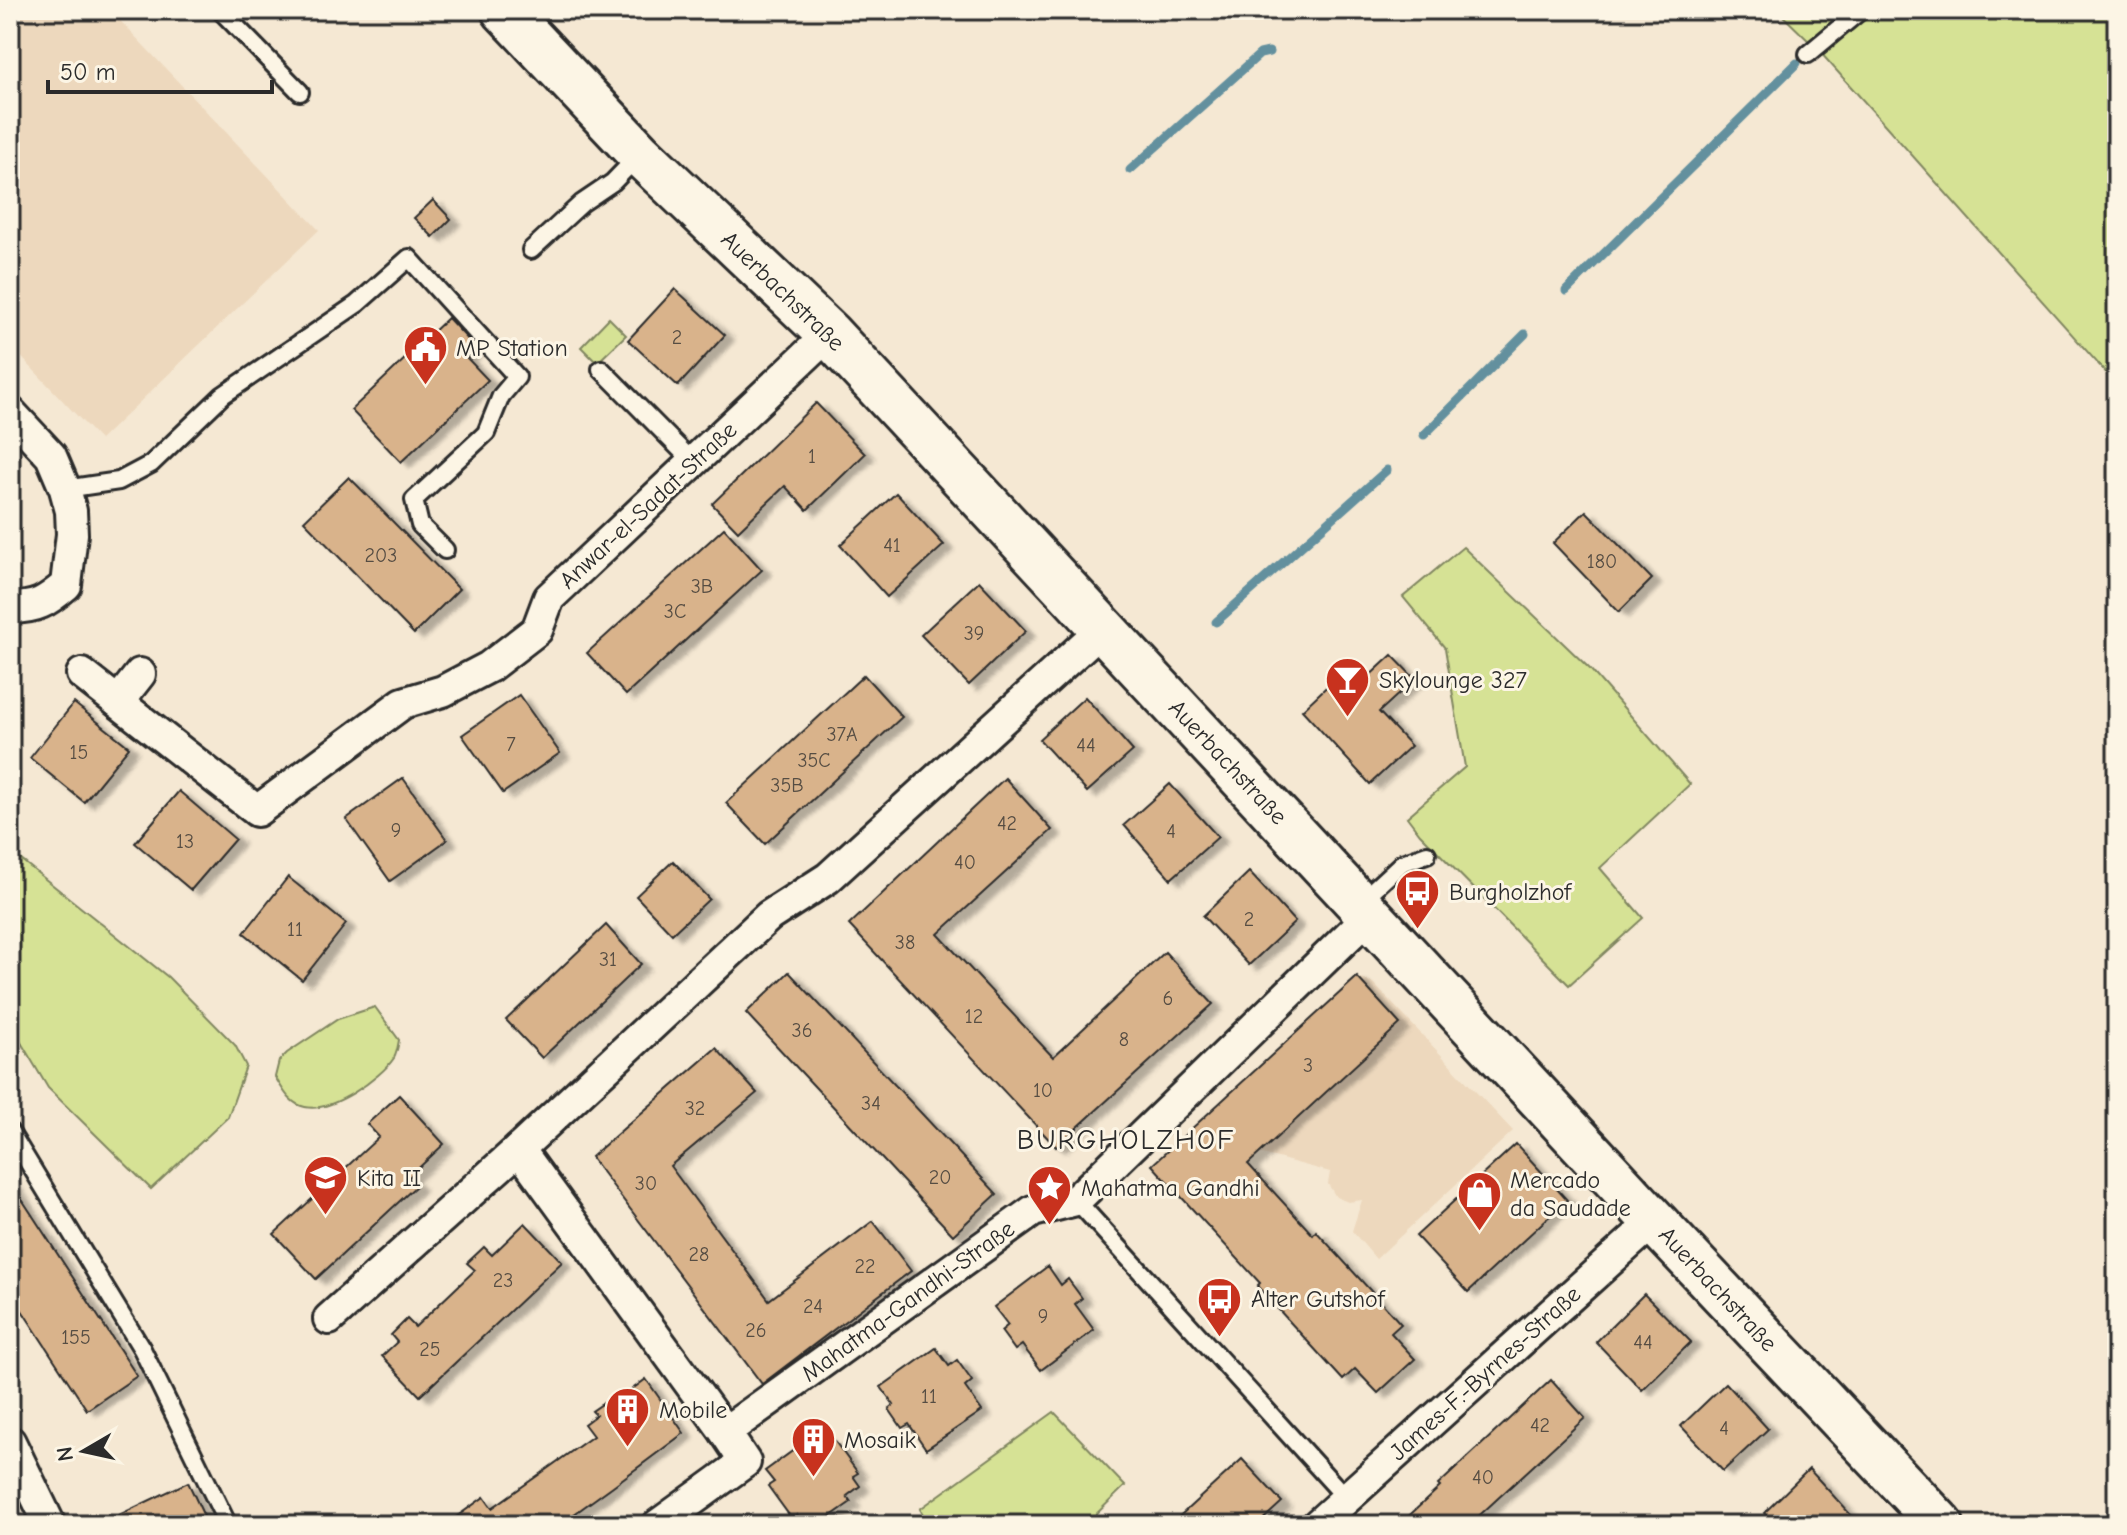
<svg xmlns="http://www.w3.org/2000/svg" width="2127" height="1535" viewBox="0 0 2127 1535" font-family="'Comic Neue',sans-serif">
<style>
.built{fill:#edd8bd}
.green{fill:#d6e295;stroke:#808660;stroke-width:2}
.lines{fill:none;stroke-linecap:round;stroke-linejoin:round}
.stream{stroke:#63909e;stroke-width:9}
.building{fill:#d9b38b;stroke:#2b2b2b;stroke-width:2;filter:url(#shadow)}
.service-casing{stroke:#2b2b2b;stroke-width:22}
.minor-casing{stroke:#2b2b2b;stroke-width:36}
.secondary-casing{stroke:#2b2b2b;stroke-width:50}
.service{stroke:#fcf5e5;stroke-width:16}
.minor{stroke:#fcf5e5;stroke-width:30}
.secondary{stroke:#fcf5e5;stroke-width:44}
.labels{text-anchor:middle;dominant-baseline:central;stroke-width:6;stroke-linejoin:round;paint-order:stroke}
.number-label{font-size:20px;fill:#564d43}
.street-label{font-size:24px;fill:#2b2b2b;stroke:#fcf5e5}
.poi-label{font-size:24px;fill:#2b2b2b;stroke:#fcf5e5;text-anchor:start}
.quarter-label{font-size:28px;letter-spacing:2px;fill:#2b2b2b;stroke:#fcf5e5}
</style>
<defs>
<filter id="shadow"><feDropShadow dx="9" dy="5" stdDeviation="2" flood-color="#0004"/></filter>
</defs>
<rect width="100%" height="100%" fill="#f5e8d3"/>
<filter id="ink" filterUnits="userSpaceOnUse"><feTurbulence type="fractalNoise" baseFrequency=".0125" numOctaves="2"/><feDisplacementMap in="SourceGraphic" scale="16" xChannelSelector="R" yChannelSelector="G"/><feConvolveMatrix kernelMatrix="1 2 1 2 8 2 1 2 1" color-interpolation-filters="sRGB"/></filter>
<g filter="url(#ink)">
<g class="built">
<polygon points="10,10 110,10 319,230 100,440 10,345"/>
<polygon points="1357,977 1373,983 1513,1131 1376,1259 1352,1231 1362,1200 1348,1202 1336,1197 1328,1184 1330,1172 1259,1153 1248,1164 1204,1117"/>
</g>
<g class="green">
<polygon points="1777,10 2117,10 2117,385 1820,52"/>
<polygon points="609,318 626,335 597,363 581,347"/>
<polygon points="1463,547 1590,669 1690,784 1600,868 1643,918 1569,985 1420,834 1407,817 1465,767 1445,648 1403,597"/>
<polygon points="10,851 168,977 235,1045 246,1066 228,1117 151,1189 48,1088 10,1024"/>
<path d="M375,1007L399,1040C398,1045 397,1053 394,1058C380,1079 331,1113 305,1107C289,1104 283,1089 275,1077L279,1061L287,1053L338,1019Z"/>
<polygon points="1054,1412 1125,1486 1085,1525 929,1525 920,1509"/>
</g>
<g class="lines">
<g class="stream">
<polyline points="1130,170 1260,54 1269,52"/>
<polyline points="1566,291 1797,63"/>
<polyline points="1424,435 1525,334"/>
<polyline points="1216,622 1387,470"/>
</g>
</g>
<g class="building">
<polygon points="433,200 451,219 433,237 414,218"/>
<polygon points="675,289 725,335 678,386 628,340"/>
<polygon points="448,318 475,347 466,357 488,380 401,462 351,410"/>
<polygon points="816,403 865,454 807,510 785,486 738,531 712,504"/>
<polygon points="349,477 459,589 414,634 304,521"/>
<polygon points="896,493 944,545 887,597 840,545"/>
<polygon points="1586,511 1652,579 1619,612 1553,543"/>
<polygon points="724,528 762,570 626,695 587,653"/>
<polygon points="979,581 1026,631 969,685 921,635"/>
<polygon points="1392,655 1415,679 1379,712 1411,746 1370,784 1302,710 1339,675 1353,691"/>
<polygon points="864,675 902,717 765,844 726,803"/>
<polygon points="519,695 560,753 503,793 462,735"/>
<polygon points="1085,697 1133,751 1087,792 1039,739"/>
<polygon points="74,703 129,747 84,802 30,758"/>
<polygon points="403,778 447,840 390,881 346,819"/>
<polygon points="1005,778 1052,830 938,934 1053,1057 1165,952 1213,1004 1056,1147 849,925"/>
<polygon points="1170,784 1218,837 1171,879 1124,825"/>
<polygon points="179,791 235,839 191,890 135,843"/>
<polygon points="673,861 709,899 672,934 636,896"/>
<polygon points="1249,872 1295,922 1249,965 1203,916"/>
<polygon points="288,877 346,924 302,980 244,933"/>
<polygon points="606,925 641,964 542,1058 506,1020"/>
<polygon points="789,972 997,1194 953,1235 746,1013"/>
<polygon points="1357,977 1400,1024 1248,1164 1313,1235 1316,1231 1401,1324 1391,1333 1415,1359 1378,1393 1355,1369 1343,1380 1257,1286 1260,1283 1152,1165"/>
<polygon points="716,1048 757,1093 670,1166 769,1300 873,1221 911,1271 762,1384 591,1157"/>
<polygon points="399,1095 444,1144 408,1178 416,1186 316,1279 274,1234 379,1137 367,1124"/>
<polygon points="1516,1144 1567,1200 1468,1292 1416,1236"/>
<polygon points="10,1181 137,1376 87,1410 10,1292"/>
<polygon points="525,1223 562,1262 420,1396 382,1356 397,1342 391,1335 407,1319 415,1327 475,1270 467,1263 484,1247 492,1255"/>
<polygon points="1048,1266 1061,1285 1068,1279 1082,1298 1075,1304 1094,1330 1041,1370 1022,1345 1015,1350 1001,1331 1008,1325 994,1307"/>
<polygon points="1644,1294 1691,1342 1642,1390 1596,1342"/>
<polygon points="936,1348 949,1366 957,1360 972,1381 965,1387 982,1411 926,1449 909,1424 902,1428 889,1409 894,1405 881,1387"/>
<polygon points="646,1379 684,1433 613,1486 559,1525 445,1525 484,1497 492,1508 593,1436 584,1424 596,1415 592,1411 615,1395 619,1399"/>
<polygon points="1551,1380 1585,1418 1469,1525 1399,1525 1440,1487 1438,1485"/>
<polygon points="1726,1383 1768,1429 1723,1471 1681,1426"/>
<polygon points="820,1431 829,1443 834,1440 858,1473 853,1476 860,1486 847,1496 851,1502 818,1525 804,1525 797,1515 792,1519 768,1486 774,1482 765,1471"/>
<polygon points="1242,1459 1282,1502 1257,1525 1170,1525"/>
<polygon points="1809,1469 1860,1525 1775,1525 1764,1513"/>
<polygon points="188,1482 208,1525 98,1525"/>
</g>
<g class="lines">
<defs>
<g id="service">
<polyline points="220,10 300,92"/>
<polyline points="1808,54 1861,10"/>
<polyline points="531,250 582,203 613,182 639,155"/>
<polyline points="601,369 693,462"/>
<polyline points="65,489 119,481 151,464 223,395 357,304 409,258 517,377 501,396 486,433 414,500 420,525 445,550"/>
<polyline points="1361,901 1402,863 1427,854"/>
<polyline points="10,1132 142,1349 228,1525"/>
<polyline points="1076,1200 1346,1498"/>
</g>
<g id="minor">
<path d="M10,412L51,456L65,489L71,511L72,534L66,585C46,602 37,608 10,608"/>
<polyline points="82,674 257,811 403,703 443,691 489,667 537,630 549,598 829,334"/>
<polyline points="118,702 140,674"/>
<polyline points="329,1319 519,1149"/>
<polyline points="725,1432 519,1149 769,916 828,878 1103,628"/>
<polyline points="10,1442 50,1525"/>
<polyline points="658,1525 745,1462 725,1432 1033,1211 1076,1200 1371,914"/>
<polyline points="1317,1525 1654,1221"/>
</g>
<polyline id="secondary" points="504,10 640,154 829,334 1654,1221 1941,1525"/>
</defs>
<use href="#service" class="service-casing"/>
<use href="#minor" class="minor-casing"/>
<use href="#secondary" class="secondary-casing"/>
<use href="#service" class="service"/>
<use href="#minor" class="minor"/>
<use href="#secondary" class="secondary"/>
</g>
</g>
<defs>
<symbol id="civic-pin" viewBox="-11 -11 22 30"><path d="M0 17L-7.5 6A9.5 9.5 0 1 1 7.5 6Z" fill="#c8321e" stroke="#fcf5e5"/><path d="M-.6-6.5H3V-4.5H.6V-3L4-1V1h2V6H-6V1h2V-1L-.6-3ZM-1.2 2.5V6h2.4V2.5Z" fill="#fff"/></symbol>
<symbol id="bar-pin" viewBox="-11 -11 22 30"><path d="M0 17L-7.5 6A9.5 9.5 0 1 1 7.5 6Z" fill="#c8321e" stroke="#fcf5e5"/><path d="M-6-5H6L.8 .8V4.5H3.5V6h-7V4.5H-.8V.8Z" fill="#fff"/></symbol>
<symbol id="bus-pin" viewBox="-11 -11 22 30"><path d="M0 17L-7.5 6A9.5 9.5 0 1 1 7.5 6Z" fill="#c8321e" stroke="#fcf5e5"/><path d="M-5-6H5V4H4V6H2V4H-2V6H-4V4H-5ZM-3.5-4V0h7V-4ZM-3.5 1.2v1.5H-2V1.2ZM2 1.2v1.5H3.5V1.2Z" fill="#fff"/></symbol>
<symbol id="school-pin" viewBox="-11 -11 22 30"><path d="M0 17L-7.5 6A9.5 9.5 0 1 1 7.5 6Z" fill="#c8321e" stroke="#fcf5e5"/><path d="M0-5L7-2L0 1L-7-2ZM-4 1L0 2.5L4 1V4Q0 6-4 4Z" fill="#fff"/></symbol>
<symbol id="sight-pin" viewBox="-11 -11 22 30"><path d="M0 17L-7.5 6A9.5 9.5 0 1 1 7.5 6Z" fill="#c8321e" stroke="#fcf5e5"/><path d="M0-6L1.8-2.2L6-1.7L2.9 1.2L3.7 5.4L0 3.3L-3.7 5.4L-2.9 1.2L-6-1.7L-1.8-2.2Z" fill="#fff"/></symbol>
<symbol id="shop-pin" viewBox="-11 -11 22 30"><path d="M0 17L-7.5 6A9.5 9.5 0 1 1 7.5 6Z" fill="#c8321e" stroke="#fcf5e5"/><path d="M-5-2.5h2.3a2.7 3.5 0 0 1 5.4 0H5L5.5 6h-11ZM-1.5-2.5h3a1.5 2.3 0 0 0-3 0Z" fill="#fff"/></symbol>
<symbol id="building-pin" viewBox="-11 -11 22 30"><path d="M0 17L-7.5 6A9.5 9.5 0 1 1 7.5 6Z" fill="#c8321e" stroke="#fcf5e5"/><path d="M-4-6H4V6H1V3H-1V6H-4ZM-2.5-4.3h1.7v1.8h-1.7ZM.8-4.3h1.7v1.8H.8ZM-2.5-1h1.7V.8h-1.7ZM.8-1h1.7V.8H.8Z" fill="#fff"/></symbol>
</defs>
<g fill-rule="evenodd">
<use href="#civic-pin" x="400" y="322" width="51" height="69"/>
<use href="#bar-pin" x="1322" y="654" width="51" height="69"/>
<use href="#bus-pin" x="1392" y="866" width="51" height="69"/>
<use href="#school-pin" x="300" y="1152" width="51" height="69"/>
<use href="#sight-pin" x="1024" y="1162" width="51" height="69"/>
<use href="#shop-pin" x="1454" y="1168" width="51" height="69"/>
<use href="#bus-pin" x="1194" y="1274" width="51" height="69"/>
<use href="#building-pin" x="602" y="1384" width="51" height="69"/>
<use href="#building-pin" x="788" y="1414" width="51" height="69"/>
</g>
<g class="labels">
<g class="number-label">
<text x="677" y="337">2</text>
<text x="812" y="456">1</text>
<text x="892" y="545">41</text>
<text x="381" y="555">203</text>
<text x="1602" y="561">180</text>
<text x="702" y="586">3B</text>
<text x="675" y="611">3C</text>
<text x="974" y="633">39</text>
<text x="842" y="734">37A</text>
<text x="511" y="744">7</text>
<text x="1086" y="745">44</text>
<text x="79" y="752">15</text>
<text x="814" y="760">35C</text>
<text x="787" y="785">35B</text>
<text x="1007" y="823">42</text>
<text x="396" y="830">9</text>
<text x="1171" y="831">4</text>
<text x="185" y="841">13</text>
<text x="965" y="862">40</text>
<text x="1249" y="919">2</text>
<text x="295" y="929">11</text>
<text x="905" y="942">38</text>
<text x="608" y="959">31</text>
<text x="1168" y="998">6</text>
<text x="974" y="1016">12</text>
<text x="802" y="1030">36</text>
<text x="1124" y="1039">8</text>
<text x="1308" y="1065">3</text>
<text x="1043" y="1090">10</text>
<text x="871" y="1103">34</text>
<text x="695" y="1108">32</text>
<text x="940" y="1177">20</text>
<text x="646" y="1183">30</text>
<text x="699" y="1254">28</text>
<text x="865" y="1266">22</text>
<text x="503" y="1280">23</text>
<text x="813" y="1306">24</text>
<text x="1043" y="1316">9</text>
<text x="756" y="1330">26</text>
<text x="76" y="1337">155</text>
<text x="1643" y="1342">44</text>
<text x="430" y="1349">25</text>
<text x="929" y="1396">11</text>
<text x="1540" y="1425">42</text>
<text x="1724" y="1428">4</text>
<text x="1483" y="1477">40</text>
</g>
<g class="street-label">
<text transform="translate(783 291) rotate(44)">Auerbachstraße</text>
<text transform="translate(648 505) rotate(-43)">Anwar-el-Sadat-Straße</text>
<text transform="translate(1228 762) rotate(47)">Auerbachstraße</text>
<text transform="translate(1718 1289) rotate(47)">Auerbachstraße</text>
<text transform="translate(908 1301) rotate(-36)">Mahatma-Gandhi-Straße</text>
<text transform="translate(1485 1373) rotate(-42)">James-F.-Byrnes-Straße</text>
</g>
<g class="poi-label">
<text x="456" y="348">MP Station</text>
<text x="1379" y="680">Skylounge 327</text>
<text x="1449" y="892">Burgholzhof</text>
<text x="357" y="1178">Kita II</text>
<text x="1510" y="1180">Mercado<tspan x="1510" dy="28">da Saudade</tspan></text>
<text x="1081" y="1188">Mahatma Gandhi</text>
<text x="1251" y="1299">Alter Gutshof</text>
<text x="659" y="1410">Mobile</text>
<text x="844" y="1440">Mosaik</text>
</g>
<g class="quarter-label">
<text x="1126" y="1140">BURGHOLZHOF</text>
</g>
</g>
<rect width="2127" height="1535" fill="none" stroke="#fcf5e5" stroke-width="40"/>
<rect x="20" y="20" width="2087" height="1495" fill="none" stroke="#2b2b2b" stroke-width="3" filter="url(#ink)"/>
<g transform="translate(84 1451) rotate(261)" stroke="#fcf5e5" stroke-width="6" paint-order="stroke">
<path d="M0-6L14 30L0 20L-14 30Z" fill="#2b2b2b"/>
<text y="-12" font-size="22" font-weight="bold" text-anchor="middle" fill="#2b2b2b">N</text>
</g>
<path d="M48 80v12h224v-12" fill="none" stroke="#2b2b2b" stroke-width="4"/>
<text x="60" y="80" font-size="24" fill="#2b2b2b" stroke="#fcf5e5" stroke-width="6" paint-order="stroke">50 m</text>
</svg>
